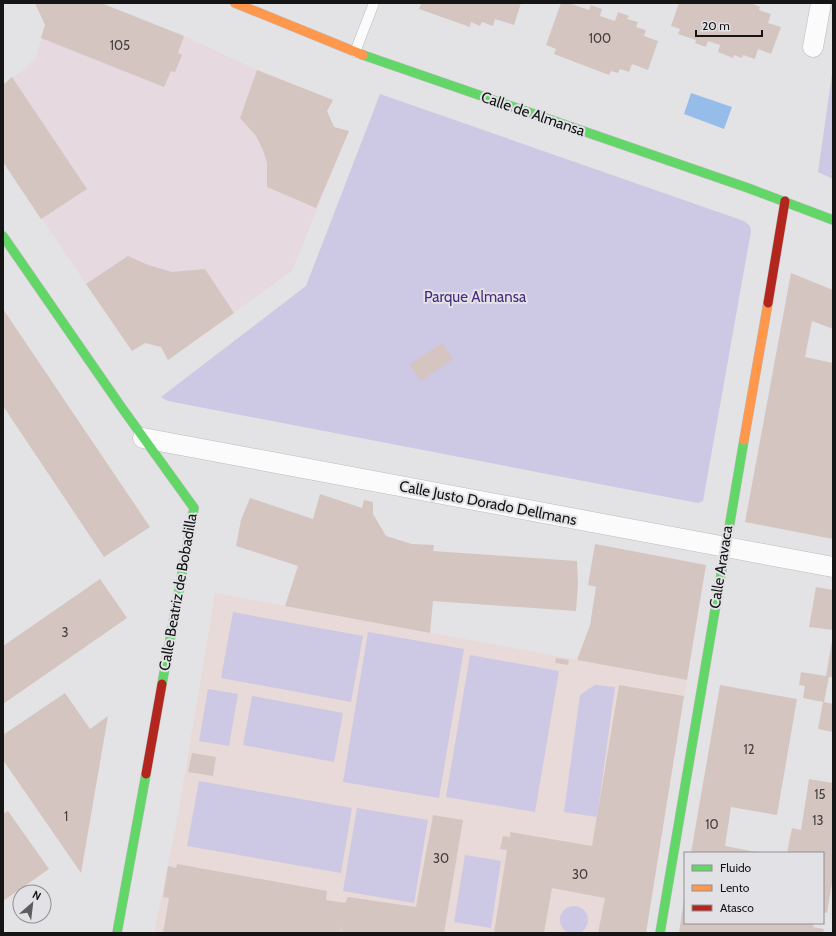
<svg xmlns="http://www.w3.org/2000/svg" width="836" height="936" viewBox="0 0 836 936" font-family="Cabin,sans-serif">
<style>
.commercial{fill:#e6d9e0}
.education{fill:#e8dad8}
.green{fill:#cdc8e3}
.water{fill:#96bde9}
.building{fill:#d5c5c0}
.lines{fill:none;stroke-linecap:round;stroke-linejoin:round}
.lane-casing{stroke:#bcbbbd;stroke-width:11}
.street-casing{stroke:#bcbbbd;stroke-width:21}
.fast-casing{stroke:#bcbbbd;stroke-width:10}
.slow-casing{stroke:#bcbbbd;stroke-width:10}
.jam-casing{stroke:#bcbbbd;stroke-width:10}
.lane{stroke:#fbfbfb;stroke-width:10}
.street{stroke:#fbfbfb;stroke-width:20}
.fast{stroke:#63d668;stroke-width:9}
.slow{stroke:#ff974d;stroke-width:9}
.jam{stroke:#b3261e;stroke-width:9}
.labels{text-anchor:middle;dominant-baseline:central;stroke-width:4;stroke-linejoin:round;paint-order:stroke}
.number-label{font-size:13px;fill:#454140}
.street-label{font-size:15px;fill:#151516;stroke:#e2e2e6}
.park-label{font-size:15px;fill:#482b81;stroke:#e2e2e6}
</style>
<rect width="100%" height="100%" fill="#e3e3e5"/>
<polygon class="commercial" points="35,3 101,3 184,36 257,70 333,100 327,111 334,127 349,131 292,271 168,360 161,347 145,343 132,351 3,162 3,85 22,71 36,57 45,25"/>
<polygon class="education" points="215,593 687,680 646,933 154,933 176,826"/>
<g class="green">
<polygon points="833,67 833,179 818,172"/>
<polygon points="380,94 744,221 750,226 751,231 703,501 698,503 168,401 161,397 306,286"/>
<polygon points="233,612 363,636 351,702 221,678"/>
<polygon points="368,632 464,649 439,798 343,782"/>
<polygon points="470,655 559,671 535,812 446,797"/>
<polygon points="595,685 615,687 597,817 564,812 580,695"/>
<polygon points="208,689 238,694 229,746 199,741"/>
<polygon points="252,696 343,713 334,762 243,745"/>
<polygon points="199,781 352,808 341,873 187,846"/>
<polygon points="357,808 428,820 414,903 343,891"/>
<polygon points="465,855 501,861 491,928 454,922"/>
<circle cx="574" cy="920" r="14"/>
</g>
<polygon class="water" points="691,93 732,107 724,129 684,114"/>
<g class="building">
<polygon points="35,3 101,3 184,36 178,53 182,55 175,72 171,71 164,87 41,38 45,25"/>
<polygon points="417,3 521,3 514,25 495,19 493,26 482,22 480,26 471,22 470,27 419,9 421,4"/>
<polygon points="561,3 569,3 589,10 591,5 602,9 600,16 615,21 618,12 629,16 627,19 638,22 636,27 646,30 644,36 658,41 648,70 632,64 629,72 620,69 618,73 611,71 609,75 554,54 556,49 546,45"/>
<polygon points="679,3 751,3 760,7 759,10 771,14 768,23 781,27 771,54 758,49 755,59 743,55 742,58 734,55 733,58 718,52 720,45 708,41 706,47 695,43 696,40 678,34 680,29 671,26"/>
<polygon points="257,70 333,100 327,111 334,127 349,131 316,208 267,187 267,163 263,150 256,136 240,118"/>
<polygon points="12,77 87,189 41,219 3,162 3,85"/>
<polygon points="128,256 148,265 172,272 205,269 234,313 168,360 161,347 145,343 132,351 86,284"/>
<polygon points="791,273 833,290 833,329 812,321 805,357 833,363 833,539 745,522"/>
<polygon points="3,309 150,527 104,557 3,406"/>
<polygon points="442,343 453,359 421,381 409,365"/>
<polygon points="320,494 362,508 364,500 373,502 373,514 386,536 412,544 434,545 433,551 577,561 578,585 576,611 433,601 430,633 285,606 298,566 236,546 241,520 250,498 313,519"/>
<polygon points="595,544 706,565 687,680 577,660 590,625 596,587 588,585"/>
<polygon points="100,579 127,618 3,704 3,646"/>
<polygon points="816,587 833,590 833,630 809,627"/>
<polygon points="832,641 833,677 829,677 824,702 833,704 833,732 818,729 823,702 803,698 805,686 799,685 801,672 826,676"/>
<polygon points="556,658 569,660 568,665 555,663"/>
<polygon points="619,685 684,696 646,933 598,933 605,898 552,888 544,933 494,933 507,850 500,849 503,836 510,837 510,832 592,846"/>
<polygon points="720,685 797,699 777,815 731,807 725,846 761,853 691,853"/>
<polygon points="65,693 90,729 108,716 81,873 3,760 3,735"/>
<polygon points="192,753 216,757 213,776 188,772"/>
<polygon points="809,779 833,783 833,877 827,913 823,912 823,853 787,853 792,828 801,830"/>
<polygon points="8,811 49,869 3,901 3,814"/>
<polygon points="433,815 463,820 444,933 341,933 342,925 340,933 163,933 169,898 163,897 168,866 176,868 177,864 327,891 326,900 345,903 348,897 416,907"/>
<polygon points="684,899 685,923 814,923 813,927 824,929 823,933 679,933"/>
</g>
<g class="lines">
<defs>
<polyline id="lane" points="355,52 374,3"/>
<g id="street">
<polyline points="813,47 821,3"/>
<polyline points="143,438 833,567"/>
</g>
<g id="fast">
<polyline points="363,55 748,188 833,220"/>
<polyline points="3,236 122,408 194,508 162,684"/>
<polyline points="117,933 146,774"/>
<polyline points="660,933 744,440"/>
</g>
<g id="slow">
<polyline points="235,3 363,55"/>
<polyline points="744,440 768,303"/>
</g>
<g id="jam">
<polyline points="768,303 785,201"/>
<polyline points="146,774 162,684"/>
</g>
</defs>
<use href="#lane" class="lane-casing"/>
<use href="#street" class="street-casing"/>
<use href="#fast" class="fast-casing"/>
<use href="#slow" class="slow-casing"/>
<use href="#jam" class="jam-casing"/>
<use href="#lane" class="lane"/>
<use href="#street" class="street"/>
<use href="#fast" class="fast"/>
<use href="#slow" class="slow"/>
<use href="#jam" class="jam"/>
</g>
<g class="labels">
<g class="number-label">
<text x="600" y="38">100</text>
<text x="120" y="45">105</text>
<text x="65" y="632">3</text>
<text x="749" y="749">12</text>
<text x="820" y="794">15</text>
<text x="66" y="816">1</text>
<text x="818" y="820">13</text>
<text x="712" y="824">10</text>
<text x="441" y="858">30</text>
<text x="580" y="874">30</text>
</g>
<g class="street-label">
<text transform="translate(533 114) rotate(19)">Calle de Almansa</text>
<text transform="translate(488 503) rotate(11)">Calle Justo Dorado Dellmans</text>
<text transform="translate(721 567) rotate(-81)">Calle Aravaca</text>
<text transform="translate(178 592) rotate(-80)">Calle Beatriz de Bobadilla</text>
</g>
<g class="park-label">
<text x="475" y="297">Parque Almansa</text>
</g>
</g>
<rect width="836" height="936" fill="none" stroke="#151516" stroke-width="8"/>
<rect x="684" y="852" width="140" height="72" fill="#e2e2e6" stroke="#909093"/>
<rect x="692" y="865" width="20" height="6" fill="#63d668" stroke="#909093"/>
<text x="720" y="872" font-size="12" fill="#151516">Fluido</text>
<rect x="692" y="885" width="20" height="6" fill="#ff974d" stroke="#909093"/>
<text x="720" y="892" font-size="12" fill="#151516">Lento</text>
<rect x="692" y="905" width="20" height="6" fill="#b3261e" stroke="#909093"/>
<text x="720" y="912" font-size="12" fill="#151516">Atasco</text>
<g transform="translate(32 904) rotate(28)"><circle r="19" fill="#e2e2e6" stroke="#909093"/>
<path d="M0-3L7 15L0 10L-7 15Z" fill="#5d5d5e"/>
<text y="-6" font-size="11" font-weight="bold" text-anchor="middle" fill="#151516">N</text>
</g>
<path d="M696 30v6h66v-6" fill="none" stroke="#151516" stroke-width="2"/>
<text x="702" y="30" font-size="12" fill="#151516" stroke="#e2e2e6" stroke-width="3" paint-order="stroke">20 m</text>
</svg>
